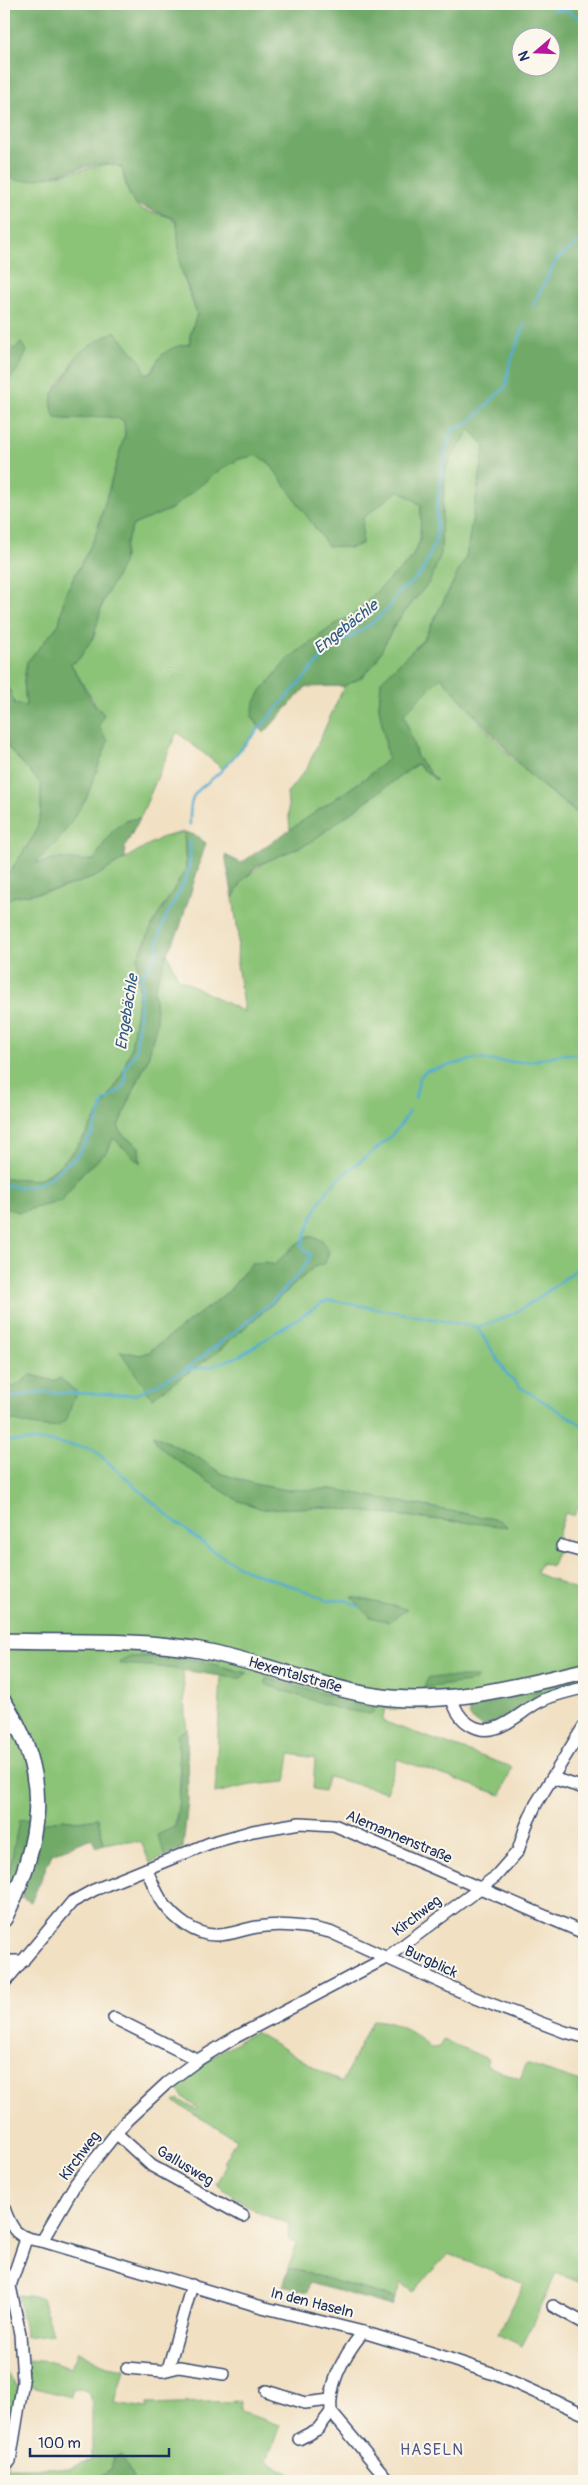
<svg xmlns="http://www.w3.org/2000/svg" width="588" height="2485" viewBox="0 0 588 2485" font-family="Pangolin,sans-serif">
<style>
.green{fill:#8bc377;stroke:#53796a;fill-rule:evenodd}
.forest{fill:#70a968;stroke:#466c63;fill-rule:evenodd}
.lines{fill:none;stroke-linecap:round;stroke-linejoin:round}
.stream{stroke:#54add1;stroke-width:2.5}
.street-casing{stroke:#3b4a6d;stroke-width:14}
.secondary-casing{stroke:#3b4a6d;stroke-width:18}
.street{stroke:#fff;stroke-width:11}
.secondary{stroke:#fff;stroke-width:15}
.labels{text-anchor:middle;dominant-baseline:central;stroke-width:4;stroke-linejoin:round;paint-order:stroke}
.street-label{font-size:15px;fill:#1b2f5e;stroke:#fbf7ec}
.water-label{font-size:16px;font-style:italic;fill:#2f5b86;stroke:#fbf7ec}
.neighbourhood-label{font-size:16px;letter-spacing:1px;fill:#545887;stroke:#fbf7ec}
</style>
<rect width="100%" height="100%" fill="#fbf7ec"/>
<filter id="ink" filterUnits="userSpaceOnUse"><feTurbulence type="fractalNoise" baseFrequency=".02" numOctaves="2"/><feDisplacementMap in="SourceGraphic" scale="10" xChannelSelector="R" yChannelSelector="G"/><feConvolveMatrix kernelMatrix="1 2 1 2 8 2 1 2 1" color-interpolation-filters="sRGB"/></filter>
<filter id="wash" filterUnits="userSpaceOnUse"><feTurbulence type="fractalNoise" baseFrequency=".0096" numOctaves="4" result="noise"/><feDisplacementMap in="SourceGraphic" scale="20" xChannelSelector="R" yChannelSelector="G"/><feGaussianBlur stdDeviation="1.12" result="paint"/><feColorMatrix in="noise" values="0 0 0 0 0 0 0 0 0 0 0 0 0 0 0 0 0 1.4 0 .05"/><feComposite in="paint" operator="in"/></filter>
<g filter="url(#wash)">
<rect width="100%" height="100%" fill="#f1e0c2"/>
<g class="green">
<path d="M114,163L122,168C124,179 128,197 136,205C147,216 168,211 177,224L183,276L197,314L190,335V344C180,345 165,351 158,360C153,368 155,371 145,374L115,331L82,351L74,359L70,370L56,387L66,420L111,415L124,420L125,434L95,537L65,594L59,624L27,662L24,681L26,706L15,704L9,689L4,685V386L9,380L13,347L4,357V174C20,189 90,166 114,163Z"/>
<polygon points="470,429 485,446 466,557 424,639 381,681 379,707 389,759 367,777 290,830 287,793 307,768 344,686 361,678 375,663 395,624 430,581 442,513 446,467"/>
<path d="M258,455L363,518L399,489L421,505L420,541L410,561L386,582L357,612L334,625L289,658L261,691L252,716L260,729L223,769L177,732L140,818L127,820L94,860C84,861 75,860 65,859C55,858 46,864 36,862L58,841L98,726L95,704L71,664L94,636L103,601L122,564L125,545L133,525L171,509L217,472L239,459Z"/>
<path d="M441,677C458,695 473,714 489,733C517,765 549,794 584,818V1499L574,1516L565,1513L555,1545L558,1547L552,1566L541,1563L536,1573L584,1593V1683L544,1695L509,1698L461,1707L431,1709H385L382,1721L512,1767L501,1795L397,1759L387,1792L328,1777L324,1791L313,1789L315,1758L290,1754L286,1782L251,1785L215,1793L221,1676L241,1678L246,1673C207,1663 158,1645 119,1662L183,1670L185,1715L187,1729L177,1735C182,1781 181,1812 166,1856L150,1863L141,1842L120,1841L104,1844L98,1818L79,1821L62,1819L42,1824L13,1859L4,1893V1421L7,1419L42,1426L69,1413L71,1400L60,1378L54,1381L31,1375L16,1386L4,1389V1208L19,1212L61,1201L83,1172L108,1151L113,1138L140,1162L139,1147L122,1134L118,1126L148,1058L157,1022L154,990L167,953L178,978L244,1012L237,964L238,932L233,898L242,881L264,862L309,843L417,764L434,778L417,757L404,714ZM295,1245L325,1263L314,1267L216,1353L152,1397L121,1351L140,1355L149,1352L229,1291L243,1273L266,1262L274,1265ZM154,1435L197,1457L222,1474L258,1485L287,1490L332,1489L499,1520L456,1522L323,1507L263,1509L239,1501L207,1481L167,1453Z"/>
<polygon points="4,739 8,747 41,784 41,813 35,834 4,881"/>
<polygon points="184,832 186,869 154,922 138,957 139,993 135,1021 131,1048 121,1077 86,1134 72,1153 54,1170 38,1180 4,1178 4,905 12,897 55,890 95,877 144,847 163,837"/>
<path d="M372,2020C392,2020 417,2033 430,2048L440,2047L444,2040L488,2059L485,2065L520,2079L526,2064L584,2083V2284L556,2273L522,2346L498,2334L524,2284L448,2254L412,2292L401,2283L395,2298L289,2268L297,2242L288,2239L289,2224L259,2213L216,2184L226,2165L223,2163L236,2139L174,2102L178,2099L196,2110L197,2108L182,2096L175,2083L207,2059L255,2032L342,2083Z"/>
<polygon points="18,2295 42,2298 52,2334 26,2337"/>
<polygon points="78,2351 107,2366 124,2369 115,2403 147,2408 147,2404 241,2401 240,2412 280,2425 267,2461 303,2481 135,2481 132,2474 114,2465 111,2469 93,2481 4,2481 4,2371 18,2387 8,2440 7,2468 67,2468 92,2460 92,2402 88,2392 79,2388 71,2389 71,2397 28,2386 28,2360 50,2362 71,2368"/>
</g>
<g class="forest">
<path d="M4,4H584V818L531,777L441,677L404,714L417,757L437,781L417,764L309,843L258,865L242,881L233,898L225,855L241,863L367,777L388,759L379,707L381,681L424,639L466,557L485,446L470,429L446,467L442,513L441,554L430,581L395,624L375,663L361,678L344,686L306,687L264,733L252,716L254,704L261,691L289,658L334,625L357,612L386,582L410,561L420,541L421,505L399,490L363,518L362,544L350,548L328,546L270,464L258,455L239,459L217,472L171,509L133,525L125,545L123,564L103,601L94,636L79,659L71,664L92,702L104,714L99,727L108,741L86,799L58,841L36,862C46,864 55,858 65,859C75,860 84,861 94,860C108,839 112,821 140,818L125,847V858L95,877L55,890L12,897L4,905V881L35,834L41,813V784L8,747L4,739V685L9,689L15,704L26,706L24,681L27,662L59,624L65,595L95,537L125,434L124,421C101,411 79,422 55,418C45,391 58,391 70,370C74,363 74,357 82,351C92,343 105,337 115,331L142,363L145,374C155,372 153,368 158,360C165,349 179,345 190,344V335L197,314L180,265L177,224L173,218L135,204L129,194L122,168C93,151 28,197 4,174ZM520,38H550V68H520Z"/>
<polygon points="21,343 27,351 20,367 4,386 4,357"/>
<polygon points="184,832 195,835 206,843 179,930 167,953 154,990 157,1022 148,1058 118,1126 122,1134 139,1147 140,1163 113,1138 108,1151 83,1172 61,1201 19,1212 4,1208 4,1178 38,1180 55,1170 72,1153 86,1134 121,1077 131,1048 135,1021 139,993 138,957 154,922 186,869"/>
<polygon points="309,1236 322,1240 329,1252 325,1263 314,1267 216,1353 152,1398 120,1351 140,1355 149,1352 229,1291 252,1263 266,1262 274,1265 295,1245"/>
<path d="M31,1375L53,1381L60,1378L78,1393C70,1401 72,1408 67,1418C58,1436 22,1422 7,1419L4,1421V1389L16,1386Z"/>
<polygon points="153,1435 197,1457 222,1474 258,1485 287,1490 332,1489 499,1520 508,1527 323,1507 263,1509 239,1501 207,1481 167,1453 157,1444"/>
<polygon points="352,1597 407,1609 389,1622 370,1617"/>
<polygon points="163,1656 201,1661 247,1673 241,1678 233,1678 162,1667 120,1664 119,1662 131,1657"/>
<polygon points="429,1677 477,1677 476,1681 423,1688"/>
<polygon points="266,1678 372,1707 374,1711 371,1714 339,1709 267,1685 265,1682"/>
<polygon points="541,1690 544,1695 501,1720 482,1727 470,1718 467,1705"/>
<polygon points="187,1729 188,1800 183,1848 166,1856 157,1835 176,1826 181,1778 177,1735"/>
<polygon points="98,1818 104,1844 96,1848 92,1838 52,1854 31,1902 22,1897 41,1824 62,1819 79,1821"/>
<polygon points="31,1819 27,1843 8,1901 4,1899 19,1820"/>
<polygon points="289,2268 390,2297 395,2298 392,2306 310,2283 307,2292 283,2286"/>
<polygon points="122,2455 135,2481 93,2481 111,2469 114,2458"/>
</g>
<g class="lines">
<g class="stream">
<polyline points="553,10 567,10 584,21"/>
<polyline points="533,305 557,259 584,238"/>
<path d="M190,825C189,786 198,794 223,769L329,650L371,624L388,609L401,589L407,587L423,571L436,539L437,504L446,449L452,430C476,424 487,401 506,387L509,366L525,324"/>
<polyline points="415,1098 420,1077 426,1071 476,1059 510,1062 532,1061 561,1054 584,1054"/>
<path d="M4,1185L22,1187L36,1185L48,1179L77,1156L93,1132L104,1101L122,1089L126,1080L124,1069L136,1052L142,975L158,952C155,924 180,899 188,872C191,862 190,852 190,841"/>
<polyline points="477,1327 507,1374 520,1387 584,1426"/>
<path d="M186,1369C223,1339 289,1297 311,1255L301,1246C308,1229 314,1208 325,1194C349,1162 390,1149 409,1111"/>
<path d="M4,1399L38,1392L135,1395L185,1370L210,1367L239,1356L322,1303L330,1300L477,1327C518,1317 549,1291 582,1265"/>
<polyline points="4,1441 47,1441 93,1449 172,1519 213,1551 246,1570 317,1595 327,1601 346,1600 360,1607"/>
</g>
</g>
</g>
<g filter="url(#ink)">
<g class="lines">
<defs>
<g id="street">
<polyline points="562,1546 584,1552"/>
<path d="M451,1696C454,1707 459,1718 469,1724C494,1741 516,1715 537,1703C551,1695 569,1691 584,1688"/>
<polyline points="552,1778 584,1788"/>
<path d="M146,1869C152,1880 156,1894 164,1904C175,1919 195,1935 215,1935C229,1936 243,1929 257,1927C281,1923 306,1926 330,1932L475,1998L565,2032L584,2037"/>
<polyline points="4,1959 8,1961 23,1961"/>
<polyline points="4,1983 72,1902 94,1890 210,1843 253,1831 300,1823 334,1825 584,1933"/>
<polyline points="114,2018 198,2060"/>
<polyline points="116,2133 152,2166 243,2216"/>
<path d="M4,2208C12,2231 17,2238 42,2241L262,2307L363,2332L432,2353L497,2375L584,2414"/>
<polyline points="42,2241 76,2183 127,2120 167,2083 198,2060 234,2038 386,1958 495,1877 518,1851 526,1826 536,1804 584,1726"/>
<polyline points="553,2306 584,2323"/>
<path d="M363,2332C346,2353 328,2383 331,2412L389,2481"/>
<polyline points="127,2368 163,2371 179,2367 224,2374"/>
<polyline points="168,2369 192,2285"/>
<polyline points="266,2391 305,2403 330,2400"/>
<polyline points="299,2439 318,2429 331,2412"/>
<polyline points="10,2461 23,2381 20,2334 10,2286 26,2239"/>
</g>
<g id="secondary">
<path d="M4,1641C68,1643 136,1639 200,1650C259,1661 315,1686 375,1696C444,1707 518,1686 584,1671"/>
<path d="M4,1702C53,1777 42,1843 4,1919"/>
</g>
</defs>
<use href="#street" class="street-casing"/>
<use href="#secondary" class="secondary-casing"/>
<use href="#street" class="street"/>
<use href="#secondary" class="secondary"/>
</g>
</g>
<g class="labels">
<g class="street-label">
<text transform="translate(295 1675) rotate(16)">Hexentalstraße</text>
<text transform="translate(399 1837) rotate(23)">Alemannenstraße</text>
<text transform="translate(417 1916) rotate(-37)">Kirchweg</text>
<text transform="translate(431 1962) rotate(25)">Burgblick</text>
<text transform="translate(80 2156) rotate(-53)">Kirchweg</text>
<text transform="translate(185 2166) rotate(31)">Gallusweg</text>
<text transform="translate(312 2303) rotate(14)">In den Haseln</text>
</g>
<g class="water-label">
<text transform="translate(346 627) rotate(-38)">Engebächle</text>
<text transform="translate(127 1012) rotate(-81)">Engebächle</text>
</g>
<g class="neighbourhood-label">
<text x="432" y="2450">HASELN</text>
</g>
</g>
<rect width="588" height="2485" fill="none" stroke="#fbf7ec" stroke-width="20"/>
<g transform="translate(536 52) rotate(251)"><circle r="24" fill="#fbf7ec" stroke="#a1a7b3"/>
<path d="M0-4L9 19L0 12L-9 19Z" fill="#b5179e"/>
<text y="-8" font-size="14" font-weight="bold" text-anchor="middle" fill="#1b2f5e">N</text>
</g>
<path d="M30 2448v8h139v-8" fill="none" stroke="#1b2f5e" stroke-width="2.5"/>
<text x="38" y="2448" font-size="15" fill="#1b2f5e" stroke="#fbf7ec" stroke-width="4" paint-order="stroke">100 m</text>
</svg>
